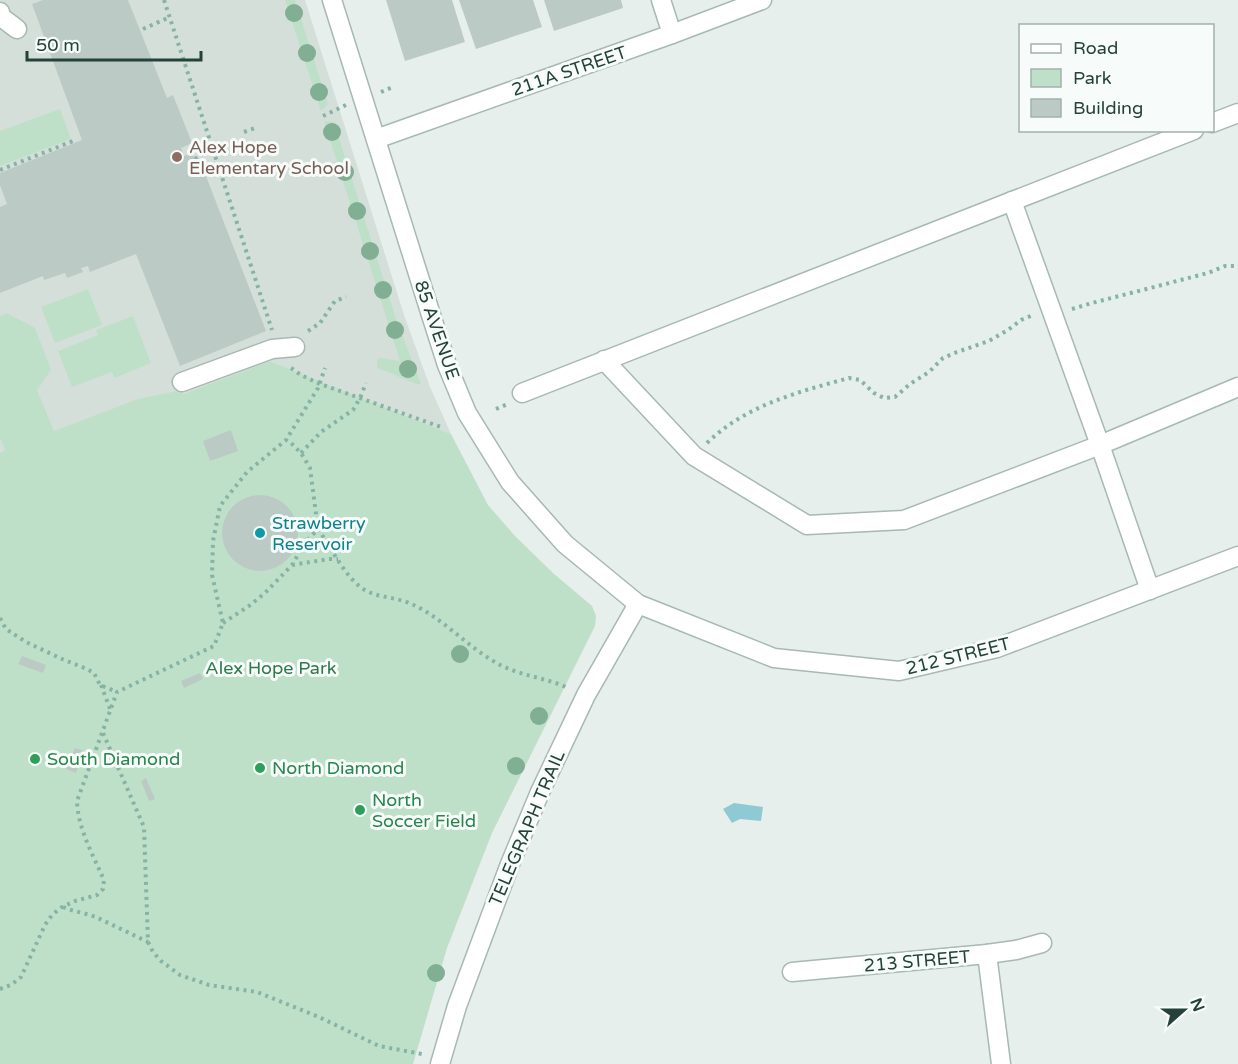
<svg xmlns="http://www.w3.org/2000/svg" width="1238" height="1064" viewBox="0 0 1238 1064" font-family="'Varela Round',sans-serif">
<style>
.built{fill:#d4dfda}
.green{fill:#bfe0c8}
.water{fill:#8ec9d4}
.building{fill:#bbcac4}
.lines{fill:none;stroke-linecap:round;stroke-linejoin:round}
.minor-casing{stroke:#a8b8b2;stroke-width:21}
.path{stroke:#86b3a5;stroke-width:4;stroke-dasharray:3 4.5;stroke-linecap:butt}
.minor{stroke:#fff;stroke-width:18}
.tree{fill:#80af93}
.education-dot{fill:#8d6e63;stroke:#f7fbf9;stroke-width:2}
.culture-dot{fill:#0f9aa8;stroke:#f7fbf9;stroke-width:2}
.leisure-dot{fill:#2e9e5b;stroke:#f7fbf9;stroke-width:2}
.labels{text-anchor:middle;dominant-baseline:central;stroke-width:6;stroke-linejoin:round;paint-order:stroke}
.street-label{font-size:18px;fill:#24423a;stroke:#f7fbf9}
.education-label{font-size:18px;fill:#785e54;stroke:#f7fbf9;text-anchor:start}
.culture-label{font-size:18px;fill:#0d838f;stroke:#f7fbf9;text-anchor:start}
.park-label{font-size:18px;fill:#2d7a4b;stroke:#f7fbf9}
.leisure-label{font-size:18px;fill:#27864d;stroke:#f7fbf9;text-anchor:start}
</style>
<rect width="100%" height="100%" fill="#e6efeb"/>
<polygon class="built" points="0,0 305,0 404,315 430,387 451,434 270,361 0,463"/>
<g class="green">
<polygon points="285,0 295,0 328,104 321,111"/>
<polygon points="60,109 71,139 0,166 0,131"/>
<polygon points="324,121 334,122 396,319 421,384 416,384 378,368 377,366 377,359 380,358 400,361"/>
<polygon points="88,289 102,325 55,343 41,307"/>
<polygon points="7,313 35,328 51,370 37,390 54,431 138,399 182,390 183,394 270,361 451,434 488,505 515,536 553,573 592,606 596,616 595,626 492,833 447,948 413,1064 0,1064 0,453 5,450 0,438 0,316"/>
<polygon points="133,316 151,363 115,378 112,372 72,387 58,351 98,335 96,330"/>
</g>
<polygon class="water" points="734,803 763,807 761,821 740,819 732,823 723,809"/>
<g class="building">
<polygon points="43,0 128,0 167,98 173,95 192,143 181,148 184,156 192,153 195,159 196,163 188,166 192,176 204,171 266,331 180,366 136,254 90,272 88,266 81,268 83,272 67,278 65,273 44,280 43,276 0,293 0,207 7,204 0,185 0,173 82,140 32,4"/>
<polygon points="386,0 452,0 465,42 405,61"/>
<polygon points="459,0 533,0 542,27 476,49"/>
<polygon points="544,0 621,0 623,8 554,31"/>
<polygon points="231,430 238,451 210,461 203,441"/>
<circle cx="260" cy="533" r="38"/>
<polygon points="22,656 46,665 43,673 18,664"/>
<polygon points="200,673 203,679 184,688 181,681"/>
<polygon points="75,748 84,751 76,773 66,769"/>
<polygon points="146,778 155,799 149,801 141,781"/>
</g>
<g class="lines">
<defs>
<g id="minor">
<polyline points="332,0 431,315 447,365 467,413 510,482 565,544 638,604 774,658 899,671 997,648 1238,556"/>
<polyline points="661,0 672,34"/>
<polyline points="0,12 1,17 17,29"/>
<polyline points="1212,123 1238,113"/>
<polyline points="376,139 672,34 762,0"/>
<polyline points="1012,201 1100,445 1150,590"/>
<polyline points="604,360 694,456 807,525 904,520 1100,445 1238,387"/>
<polyline points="182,382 272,349 295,347"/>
<polyline points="522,393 1194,130"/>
<polyline points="987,954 1001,1064"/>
<polyline points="792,972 987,954 1016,950 1042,943"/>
<polyline points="440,1064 457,1006 510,864 540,792 586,695 638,604"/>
</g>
</defs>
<use href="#minor" class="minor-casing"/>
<g class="path">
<polyline points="164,0 272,330"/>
<polyline points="143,29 170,17"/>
<polyline points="381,92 393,87"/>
<polyline points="323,116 346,105"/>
<polyline points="244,132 258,127"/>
<polyline points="195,159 215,146"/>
<polyline points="0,170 73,141"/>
<polyline points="1072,309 1092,303 1208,273 1225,266 1238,266"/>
<polyline points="308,331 320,323 335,301 346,297"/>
<polyline points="291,368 301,375 320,384 444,428"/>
<polyline points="496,409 508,404"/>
<path d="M707,443C746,405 798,392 849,378L860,380L874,393L884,398L895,397L910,384L929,372L943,358L957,352L989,341L1008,330L1021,320L1033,315"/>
<polyline points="301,453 321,432 353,410 360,398 366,383"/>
<path d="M318,529C330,546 342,571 358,585C372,598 392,596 409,603C441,616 465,645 495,662C518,676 545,677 568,688"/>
<polyline points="292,565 329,559 338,559"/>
<polyline points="0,618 6,629 26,642 62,659 87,669 94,673 100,685 117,692"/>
<polyline points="223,623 249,606 265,593 292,565 305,543 318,529 310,468 301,453 291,443 286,440"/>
<polyline points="101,685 110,709"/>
<polyline points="103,733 144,827 148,942 153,952 161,961 180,975 209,985 257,992 319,1017 379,1046 422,1054"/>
<path d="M63,907C74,912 87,913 98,918L148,942"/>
<path d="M0,989L11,985L21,977L45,925L52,915L62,907L75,901L97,895L103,889L104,880C93,855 78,829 77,801L117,692L214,646L223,623L212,575L213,541L220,506L247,472L286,440L318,388L325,368"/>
</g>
<use href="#minor" class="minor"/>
</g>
<g class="tree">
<circle cx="294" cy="13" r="9"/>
<circle cx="307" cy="53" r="9"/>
<circle cx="319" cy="92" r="9"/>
<circle cx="332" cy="132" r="9"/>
<circle cx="345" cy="172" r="9"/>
<circle cx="357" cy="211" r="9"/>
<circle cx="370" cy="251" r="9"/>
<circle cx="383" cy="290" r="9"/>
<circle cx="395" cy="330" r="9"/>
<circle cx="408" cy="369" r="9"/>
<circle cx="460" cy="654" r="9"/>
<circle cx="539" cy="716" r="9"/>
<circle cx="516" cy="766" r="9"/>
<circle cx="436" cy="973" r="9"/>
</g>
<circle class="education-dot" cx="177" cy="157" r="6"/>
<circle class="culture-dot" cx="260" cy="533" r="6"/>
<g class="leisure-dot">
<circle cx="35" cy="759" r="6"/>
<circle cx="260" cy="768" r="6"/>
<circle cx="360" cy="810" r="6"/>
</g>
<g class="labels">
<g class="street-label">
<text transform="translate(569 71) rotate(-19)">211A STREET</text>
<text transform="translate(437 330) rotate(71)">85 AVENUE</text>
<text transform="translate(958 656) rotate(-14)">212 STREET</text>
<text transform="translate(527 828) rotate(-67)">TELEGRAPH TRAIL</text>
<text transform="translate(917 961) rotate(-5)">213 STREET</text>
</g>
<g class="education-label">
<text x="189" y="147">Alex Hope<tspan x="189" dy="21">Elementary School</tspan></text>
</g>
<g class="culture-label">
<text x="272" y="523">Strawberry<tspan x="272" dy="21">Reservoir</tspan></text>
</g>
<g class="park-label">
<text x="271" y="668">Alex Hope Park</text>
</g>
<g class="leisure-label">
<text x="47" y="759">South Diamond</text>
<text x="272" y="768">North Diamond</text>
<text x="372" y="800">North<tspan x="372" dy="21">Soccer Field</tspan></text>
</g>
</g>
<rect x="1019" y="24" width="195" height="108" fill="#f7fbf9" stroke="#a3b1ad" stroke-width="1.5"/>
<rect x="1031" y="44" width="30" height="9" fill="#ffffff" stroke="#a3b1ad" stroke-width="1.5"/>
<text x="1073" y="54" font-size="18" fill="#24423a">Road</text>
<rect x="1031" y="69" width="30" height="18" fill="#bfe0c8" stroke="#a3b1ad" stroke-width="1.5"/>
<text x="1073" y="84" font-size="18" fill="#24423a">Park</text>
<rect x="1031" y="99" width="30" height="18" fill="#bbcac4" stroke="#a3b1ad" stroke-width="1.5"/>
<text x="1073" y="114" font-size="18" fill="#24423a">Building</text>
<g transform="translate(1184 1010) rotate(69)" stroke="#f7fbf9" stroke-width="4.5" paint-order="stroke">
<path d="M0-4.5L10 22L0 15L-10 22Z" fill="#24423a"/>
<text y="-9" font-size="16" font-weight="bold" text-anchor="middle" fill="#24423a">N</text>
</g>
<path d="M27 51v9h174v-9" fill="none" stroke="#24423a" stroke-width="3"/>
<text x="36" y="51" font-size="18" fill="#24423a" stroke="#f7fbf9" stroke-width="4.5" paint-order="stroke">50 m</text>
</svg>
